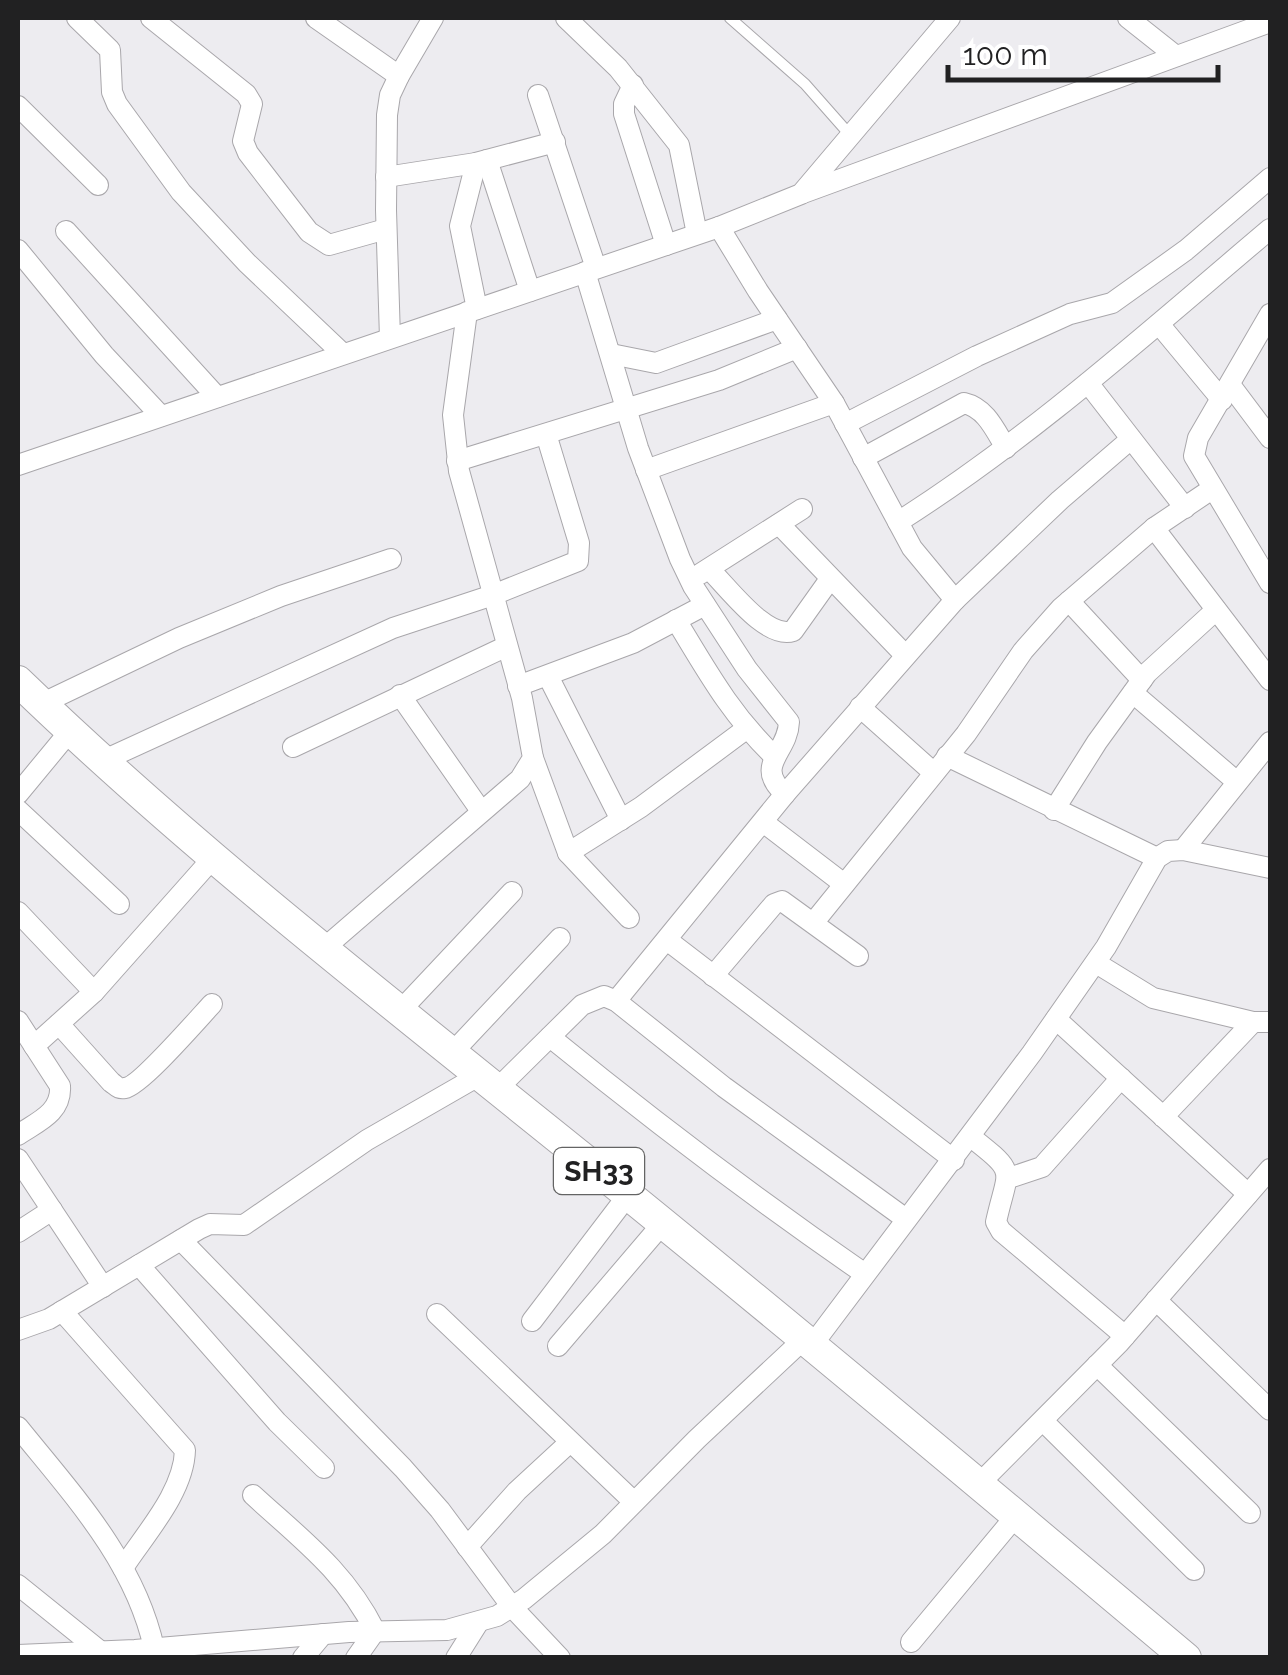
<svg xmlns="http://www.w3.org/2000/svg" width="1288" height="1675" viewBox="0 0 1288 1675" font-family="Raleway,sans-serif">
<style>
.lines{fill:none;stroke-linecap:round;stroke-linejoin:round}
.lane-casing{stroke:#a9a7ab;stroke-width:12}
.street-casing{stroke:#a9a7ab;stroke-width:22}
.primary-casing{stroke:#a9a7ab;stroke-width:32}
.lane{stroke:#fff;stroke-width:10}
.street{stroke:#fff;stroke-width:20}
.primary{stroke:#fff;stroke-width:30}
.labels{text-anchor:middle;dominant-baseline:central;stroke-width:10;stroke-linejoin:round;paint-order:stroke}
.shield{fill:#fff;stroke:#646464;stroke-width:2.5}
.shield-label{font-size:28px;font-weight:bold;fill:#212122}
</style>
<rect width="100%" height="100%" fill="#edecf0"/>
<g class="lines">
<defs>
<polyline id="lane" points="730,18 805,84 850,135"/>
<g id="street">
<polyline points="77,18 110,50 112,92 117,104 181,192 247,263 343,354"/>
<polyline points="151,18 246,94 252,104 243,141 248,153 309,232 329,245 386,229"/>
<polyline points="316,18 399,76"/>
<polyline points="566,18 618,68 679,145 697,234"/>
<polyline points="1128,18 1176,56"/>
<polyline points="633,85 624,104 624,114 666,245"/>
<polyline points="538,95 596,268"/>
<polyline points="18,106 98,185"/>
<polyline points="487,160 530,291"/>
<polyline points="476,163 460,226 477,309"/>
<polyline points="386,177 476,163 555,142"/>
<polyline points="803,193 1270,22"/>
<polyline points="719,227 758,291 834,403 912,548 955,600"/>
<polyline points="66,231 217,397"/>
<polyline points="18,250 104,355 161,416"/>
<path d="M585,272L638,448L680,559L693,586L747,669L789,722C788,753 753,765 785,794"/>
<polyline points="1270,314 1198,438 1194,456 1270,583"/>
<polyline points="1159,324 1222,400"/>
<polyline points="390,338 386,210 387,115 390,95 399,76 433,18"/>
<polyline points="611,354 656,363 777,319"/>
<polyline points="1088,383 1185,508"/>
<polyline points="1231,386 1270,438"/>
<polyline points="845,424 977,356 1070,314 1112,303 1186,250 1270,178"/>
<path d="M863,458L964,403C986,408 995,430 1006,448"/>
<polyline points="457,461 719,380 797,348"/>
<polyline points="18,465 719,227 801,194 950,18"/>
<polyline points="646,470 834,403"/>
<path d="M898,522C1032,437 1149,331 1270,229"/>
<polyline points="779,524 905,655"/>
<polyline points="1154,528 1270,680"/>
<path d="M709,569C728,587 766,640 793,631L830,579"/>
<polyline points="700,574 802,509"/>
<polyline points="1069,601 1142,680"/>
<path d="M676,620C707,671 731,715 775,757"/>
<polyline points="548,676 621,820"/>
<polyline points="518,686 633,643 705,605"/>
<polyline points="1133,693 1237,782"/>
<polyline points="400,695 481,811"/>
<polyline points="41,704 179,638 281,596 391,559"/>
<polyline points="860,707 934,773"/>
<polyline points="293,747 507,646"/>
<polyline points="947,756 1157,858"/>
<polyline points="533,758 568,853 629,918"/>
<polyline points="102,761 393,628 493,595 578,561 579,543 546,434"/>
<polyline points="18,794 70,731"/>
<polyline points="18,810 119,904"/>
<polyline points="1054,810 1097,742 1147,673 1216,610"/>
<polyline points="763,822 844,884"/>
<polyline points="1183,850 1270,742"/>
<polyline points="568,853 641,807 746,729"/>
<polyline points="18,912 94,992"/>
<polyline points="814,922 966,734 1023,651 1061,608 1154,528 1212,489"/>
<polyline points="667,940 954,1160"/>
<polyline points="322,950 520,779 533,758 522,698 459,471 453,415 467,312"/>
<polyline points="1096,963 1153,998 1253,1022 1270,1022"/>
<polyline points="713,976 774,904 782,901 858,956"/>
<polyline points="616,1001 785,794 955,600 1060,500 1131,439"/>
<polyline points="400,1011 512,892"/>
<polyline points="1056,1019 1248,1194"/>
<path d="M18,1021L60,1086C62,1113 37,1122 18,1135"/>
<path d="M59,1024L111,1082C117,1086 117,1089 125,1088C140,1086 198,1019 212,1004"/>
<path d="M550,1037C652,1120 756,1199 865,1274"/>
<polyline points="34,1046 94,992 212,859"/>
<polyline points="452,1053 560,938"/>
<polyline points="497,1089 582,1005 604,996 616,1001 724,1087 906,1219"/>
<polyline points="1163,1117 1253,1022"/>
<path d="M971,1137C1019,1175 1008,1167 996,1222L1001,1231L1125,1336"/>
<polyline points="18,1159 103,1287"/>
<polyline points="1009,1178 1042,1167 1121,1078"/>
<polyline points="18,1232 52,1210"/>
<polyline points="181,1240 403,1468 440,1510 512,1607 560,1658"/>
<polyline points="139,1265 277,1422 324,1468"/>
<polyline points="1156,1300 1270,1410"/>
<path d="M62,1311L185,1450C184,1492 145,1534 123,1568"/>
<polyline points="437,1314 634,1502"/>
<polyline points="532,1321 628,1195"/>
<polyline points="18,1330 49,1319 199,1229 210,1224 244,1225 367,1140 480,1075"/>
<polyline points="813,1344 1032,1053 1106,947 1157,858 1168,851 1183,850 1270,868"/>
<polyline points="558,1346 663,1223"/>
<polyline points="1097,1365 1250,1513"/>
<polyline points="1043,1421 1194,1570"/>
<path d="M18,1427C72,1494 135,1561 154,1648"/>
<polyline points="978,1485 1119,1343 1270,1169"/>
<path d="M253,1495C301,1539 345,1571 375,1631L356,1658"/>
<polyline points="467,1547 517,1491 569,1443"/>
<polyline points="18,1585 100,1651"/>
<polyline points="911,1642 1015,1517"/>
<polyline points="18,1655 135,1650 349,1632 447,1630 497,1616 524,1599 603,1534 697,1439 805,1338"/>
<polyline points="303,1658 323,1634"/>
<polyline points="456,1658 478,1623"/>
</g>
<path id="primary" d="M18,681C196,853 392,1004 584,1159C787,1323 986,1490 1186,1658"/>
</defs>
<use href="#lane" class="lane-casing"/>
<use href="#street" class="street-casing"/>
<use href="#primary" class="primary-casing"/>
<use href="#lane" class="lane"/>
<use href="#street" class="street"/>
<use href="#primary" class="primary"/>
</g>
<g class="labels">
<rect class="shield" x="554" y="1148" width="90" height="46" rx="8"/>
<g class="shield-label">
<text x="599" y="1171">SH33</text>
</g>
</g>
<rect width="1288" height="1675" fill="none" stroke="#212122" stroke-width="40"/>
<path d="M948 65v15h270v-15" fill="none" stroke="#212122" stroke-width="5"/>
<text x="963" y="65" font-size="30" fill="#212122" stroke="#ffffff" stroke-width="8" paint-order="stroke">100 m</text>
</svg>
